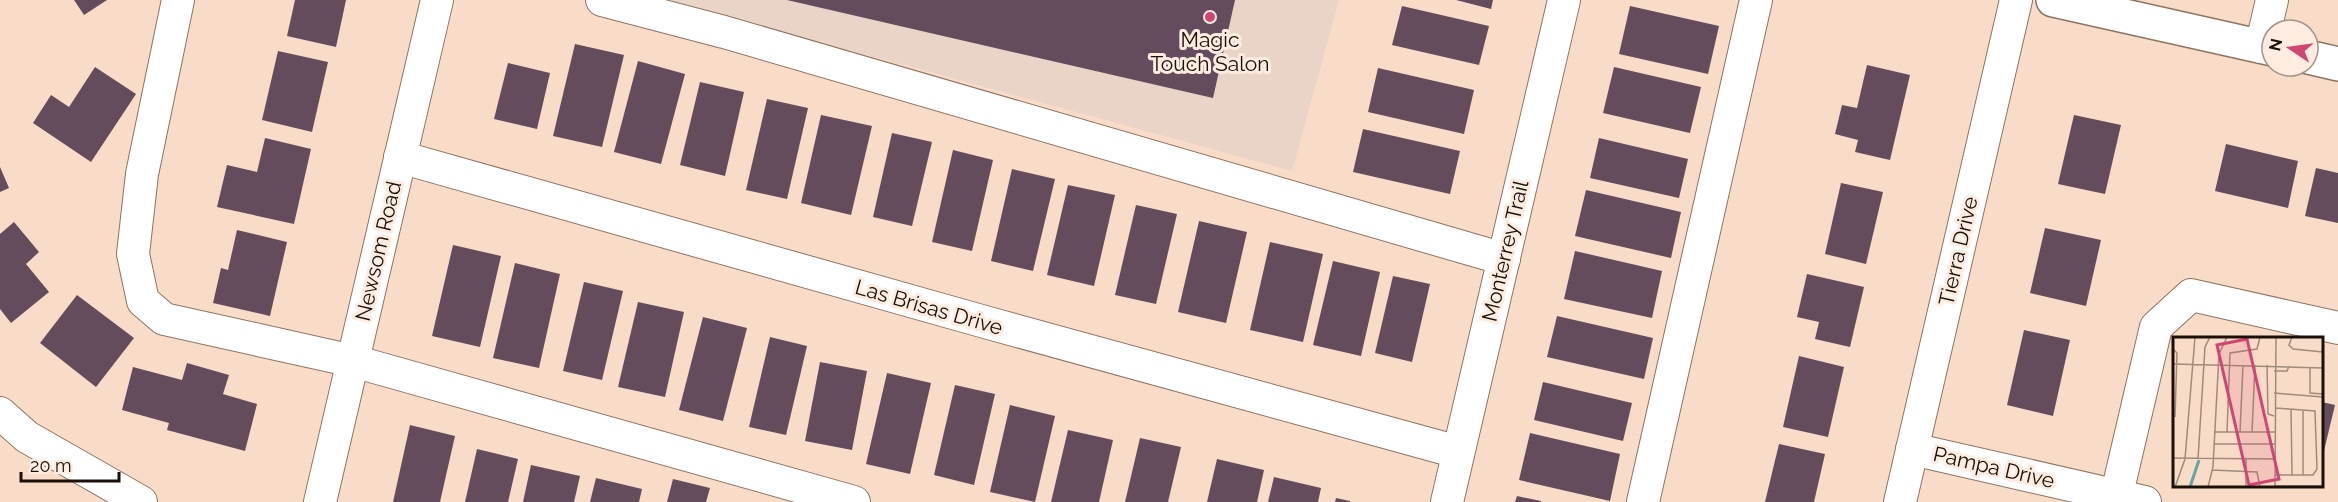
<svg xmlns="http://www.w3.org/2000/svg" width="2338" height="502" viewBox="0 0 2338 502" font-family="Raleway,sans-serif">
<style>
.commercial{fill:#ead3c7}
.building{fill:#644c5d}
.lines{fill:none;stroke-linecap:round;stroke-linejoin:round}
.minor-casing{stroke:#8d7460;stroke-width:34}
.major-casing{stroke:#8d7460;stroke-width:36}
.minor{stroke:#fff;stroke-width:32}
.major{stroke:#fff;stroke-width:33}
.poi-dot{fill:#d24573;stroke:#fdecdf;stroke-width:2}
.labels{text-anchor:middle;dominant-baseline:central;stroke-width:6;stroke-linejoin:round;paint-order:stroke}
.poi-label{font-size:21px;fill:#1a1009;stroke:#fdecdf}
.street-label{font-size:21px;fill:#1a1009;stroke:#fdecdf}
.inset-river{fill:none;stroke:#63a3a9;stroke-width:3}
.inset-road{fill:none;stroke:#a08a7b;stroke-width:1.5}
.view{fill:#d24573;fill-opacity:0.15;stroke:#d24573;stroke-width:3}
.inset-edge{fill:none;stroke:#1a1009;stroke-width:3}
</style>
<rect width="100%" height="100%" fill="#f9dcc7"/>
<polygon class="commercial" points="666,0 1339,0 1292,171"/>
<g class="building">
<polygon points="74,0 107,0 84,15"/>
<polygon points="295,0 346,0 336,47 287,36"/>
<polygon points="787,0 1235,0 1213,98"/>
<polygon points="1456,0 1493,0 1491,9"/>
<polygon points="1402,6 1489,26 1479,65 1392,45"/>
<polygon points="1630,6 1719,26 1708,74 1619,54"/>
<polygon points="575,44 624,55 602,147 553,136"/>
<polygon points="278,51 328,62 312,132 262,120"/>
<polygon points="638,61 685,74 661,164 614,152"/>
<polygon points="508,63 550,73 537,129 494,119"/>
<polygon points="1867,65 1910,75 1890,160 1855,152 1858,140 1835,134 1842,105 1857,108"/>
<polygon points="95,67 136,94 91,162 33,123 51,95 69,107"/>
<polygon points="1614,67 1701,87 1690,133 1603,113"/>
<polygon points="1378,68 1474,90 1464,134 1368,112"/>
<polygon points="700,82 744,92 725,176 680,165"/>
<polygon points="767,99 808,108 787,199 746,190"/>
<polygon points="821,115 872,126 851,215 801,203"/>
<polygon points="2074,115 2121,125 2105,194 2058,184"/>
<polygon points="1363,129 1460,151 1450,194 1353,172"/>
<polygon points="892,133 932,142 912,226 873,217"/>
<polygon points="265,138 311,149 294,224 217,207 227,165 257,172"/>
<polygon points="1599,138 1688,159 1679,198 1590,178"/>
<polygon points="2226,144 2298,161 2288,208 2215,191"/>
<polygon points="953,150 993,160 972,251 932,242"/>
<polygon points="0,167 9,188 0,192"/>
<polygon points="2316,168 2338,173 2338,223 2305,216"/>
<polygon points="1012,169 1055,179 1033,271 991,261"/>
<polygon points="1841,183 1883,192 1866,264 1825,254"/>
<polygon points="1068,185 1115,195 1094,286 1047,275"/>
<polygon points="1586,190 1681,212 1671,258 1575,236"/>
<polygon points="1136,205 1177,214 1156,304 1115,295"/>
<polygon points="1199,221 1247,232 1226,323 1178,312"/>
<polygon points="14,222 39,252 26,264 49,292 11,323 0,309 0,234"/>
<polygon points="2045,228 2101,240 2086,306 2030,293"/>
<polygon points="237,230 287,242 270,316 213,303 221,268 228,270"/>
<polygon points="1270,242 1323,254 1303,342 1250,330"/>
<polygon points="453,245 501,256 480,347 432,336"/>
<polygon points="1575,251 1662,271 1652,318 1564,299"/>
<polygon points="1333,261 1380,272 1361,356 1313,345"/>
<polygon points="515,263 560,274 539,368 493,358"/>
<polygon points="1807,274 1864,287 1850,347 1815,339 1819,322 1797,317"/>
<polygon points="1393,276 1430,284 1412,362 1375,353"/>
<polygon points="584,282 623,291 602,380 563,371"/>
<polygon points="77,295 134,338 96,387 40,343"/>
<polygon points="638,302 684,312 665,397 618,387"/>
<polygon points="1557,316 1653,338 1644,379 1547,357"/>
<polygon points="703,317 747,328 723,421 679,410"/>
<polygon points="2024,330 2070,340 2053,416 2007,405"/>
<polygon points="770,337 807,346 786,435 749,427"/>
<polygon points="1799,356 1844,367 1828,437 1783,427"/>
<polygon points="820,362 867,371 852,450 805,441"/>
<polygon points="187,363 229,375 223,394 257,404 245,451 167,430 169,423 122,410 133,367 182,380"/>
<polygon points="887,373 931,383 910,474 866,464"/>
<polygon points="1543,382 1632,403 1623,441 1534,420"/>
<polygon points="955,385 995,394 974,485 934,475"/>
<polygon points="2322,402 2335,405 2322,459"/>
<polygon points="1010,405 1055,416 1035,502 990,492"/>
<polygon points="410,425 455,436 440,502 393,502"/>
<polygon points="1068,430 1113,440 1099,502 1051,502"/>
<polygon points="1530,433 1620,454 1610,501 1519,480"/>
<polygon points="1140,438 1181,447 1168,502 1125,502"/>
<polygon points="1779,444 1825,454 1814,502 1765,502"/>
<polygon points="477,449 518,459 508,502 465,502"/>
<polygon points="1217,459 1264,470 1257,502 1207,502"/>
<polygon points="531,465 580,476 574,502 523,502"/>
<polygon points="1274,477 1321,488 1318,502 1268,502"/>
<polygon points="596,478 642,489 639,502 590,502"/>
<polygon points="673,479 710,488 706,502 667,502"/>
<polygon points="1517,496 1541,501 1541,502 1515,502"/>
<polygon points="1336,498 1350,501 1350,502 1335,502"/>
</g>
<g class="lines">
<defs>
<g id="minor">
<polyline points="178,0 142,174 133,254 143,301 164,319 353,361 854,502"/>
<polyline points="602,0 724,32 1504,259"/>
<polyline points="2261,47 2272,0"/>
<polyline points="400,157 985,322 1458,452"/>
<polyline points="0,413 27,437 141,502"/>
<polyline points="1912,449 2145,502"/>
<polyline points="320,502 437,0"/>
<polyline points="1447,502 1564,0"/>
<polyline points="1643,502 1756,0"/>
<polyline points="1900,502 2016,0"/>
<polyline points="2115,502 2156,327 2191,295 2338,328"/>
</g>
<g id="major">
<polyline points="2053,0 2272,49"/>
<polyline points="2308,57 2338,64"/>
</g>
</defs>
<use href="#minor" class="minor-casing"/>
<use href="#major" class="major-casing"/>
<use href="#minor" class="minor"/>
<use href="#major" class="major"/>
</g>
<circle class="poi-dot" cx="1210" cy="17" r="6"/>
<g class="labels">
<g class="poi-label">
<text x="1210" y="39">Magic<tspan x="1210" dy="24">Touch Salon</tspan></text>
</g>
<g class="street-label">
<text transform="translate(378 251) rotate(-77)">Newsom Road</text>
<text transform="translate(1505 251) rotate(-77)">Monterrey Trail</text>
<text transform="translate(1958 251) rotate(-77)">Tierra Drive</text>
<text transform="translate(929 307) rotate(16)">Las Brisas Drive</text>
<text transform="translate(1994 467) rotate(13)">Pampa Drive</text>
</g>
</g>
<g transform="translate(2173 337)">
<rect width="150" height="150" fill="#f9dcc7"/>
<path class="inset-river" d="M17,150L26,123"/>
<path class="inset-road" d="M119,0L116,8L120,12L150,15M0,12L4,16L2,80M0,27L150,31M94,28L95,77L101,79M137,30V56L150,57M101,34H114L116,29M101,56L150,60M118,72L119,138M130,73V138M41,95H102M54,95L57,16L84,12L87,0M67,95L70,28M79,95L82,28M41,107H102M0,121L102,122M25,122L32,10L37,0M73,122V150M39,133L84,135L87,150M102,138H140L144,132L142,74L103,71M102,149H150M2,150L12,122L22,0M35,150L40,130L46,17L54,0M102,150L103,0"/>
<path class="view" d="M74,2L106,142L76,148L44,8Z"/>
<rect width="150" height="150" class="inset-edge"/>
</g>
<g transform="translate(2290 48) rotate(283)"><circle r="28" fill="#fdecdf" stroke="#a29489" stroke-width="1.5"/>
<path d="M0-4.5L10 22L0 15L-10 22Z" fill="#d24573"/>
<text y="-9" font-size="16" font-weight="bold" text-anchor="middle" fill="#1a1009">N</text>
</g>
<path d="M21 472v9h98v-9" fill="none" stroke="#1a1009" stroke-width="3"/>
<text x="30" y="472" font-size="18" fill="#1a1009" stroke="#fdecdf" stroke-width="4.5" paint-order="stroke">20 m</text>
</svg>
